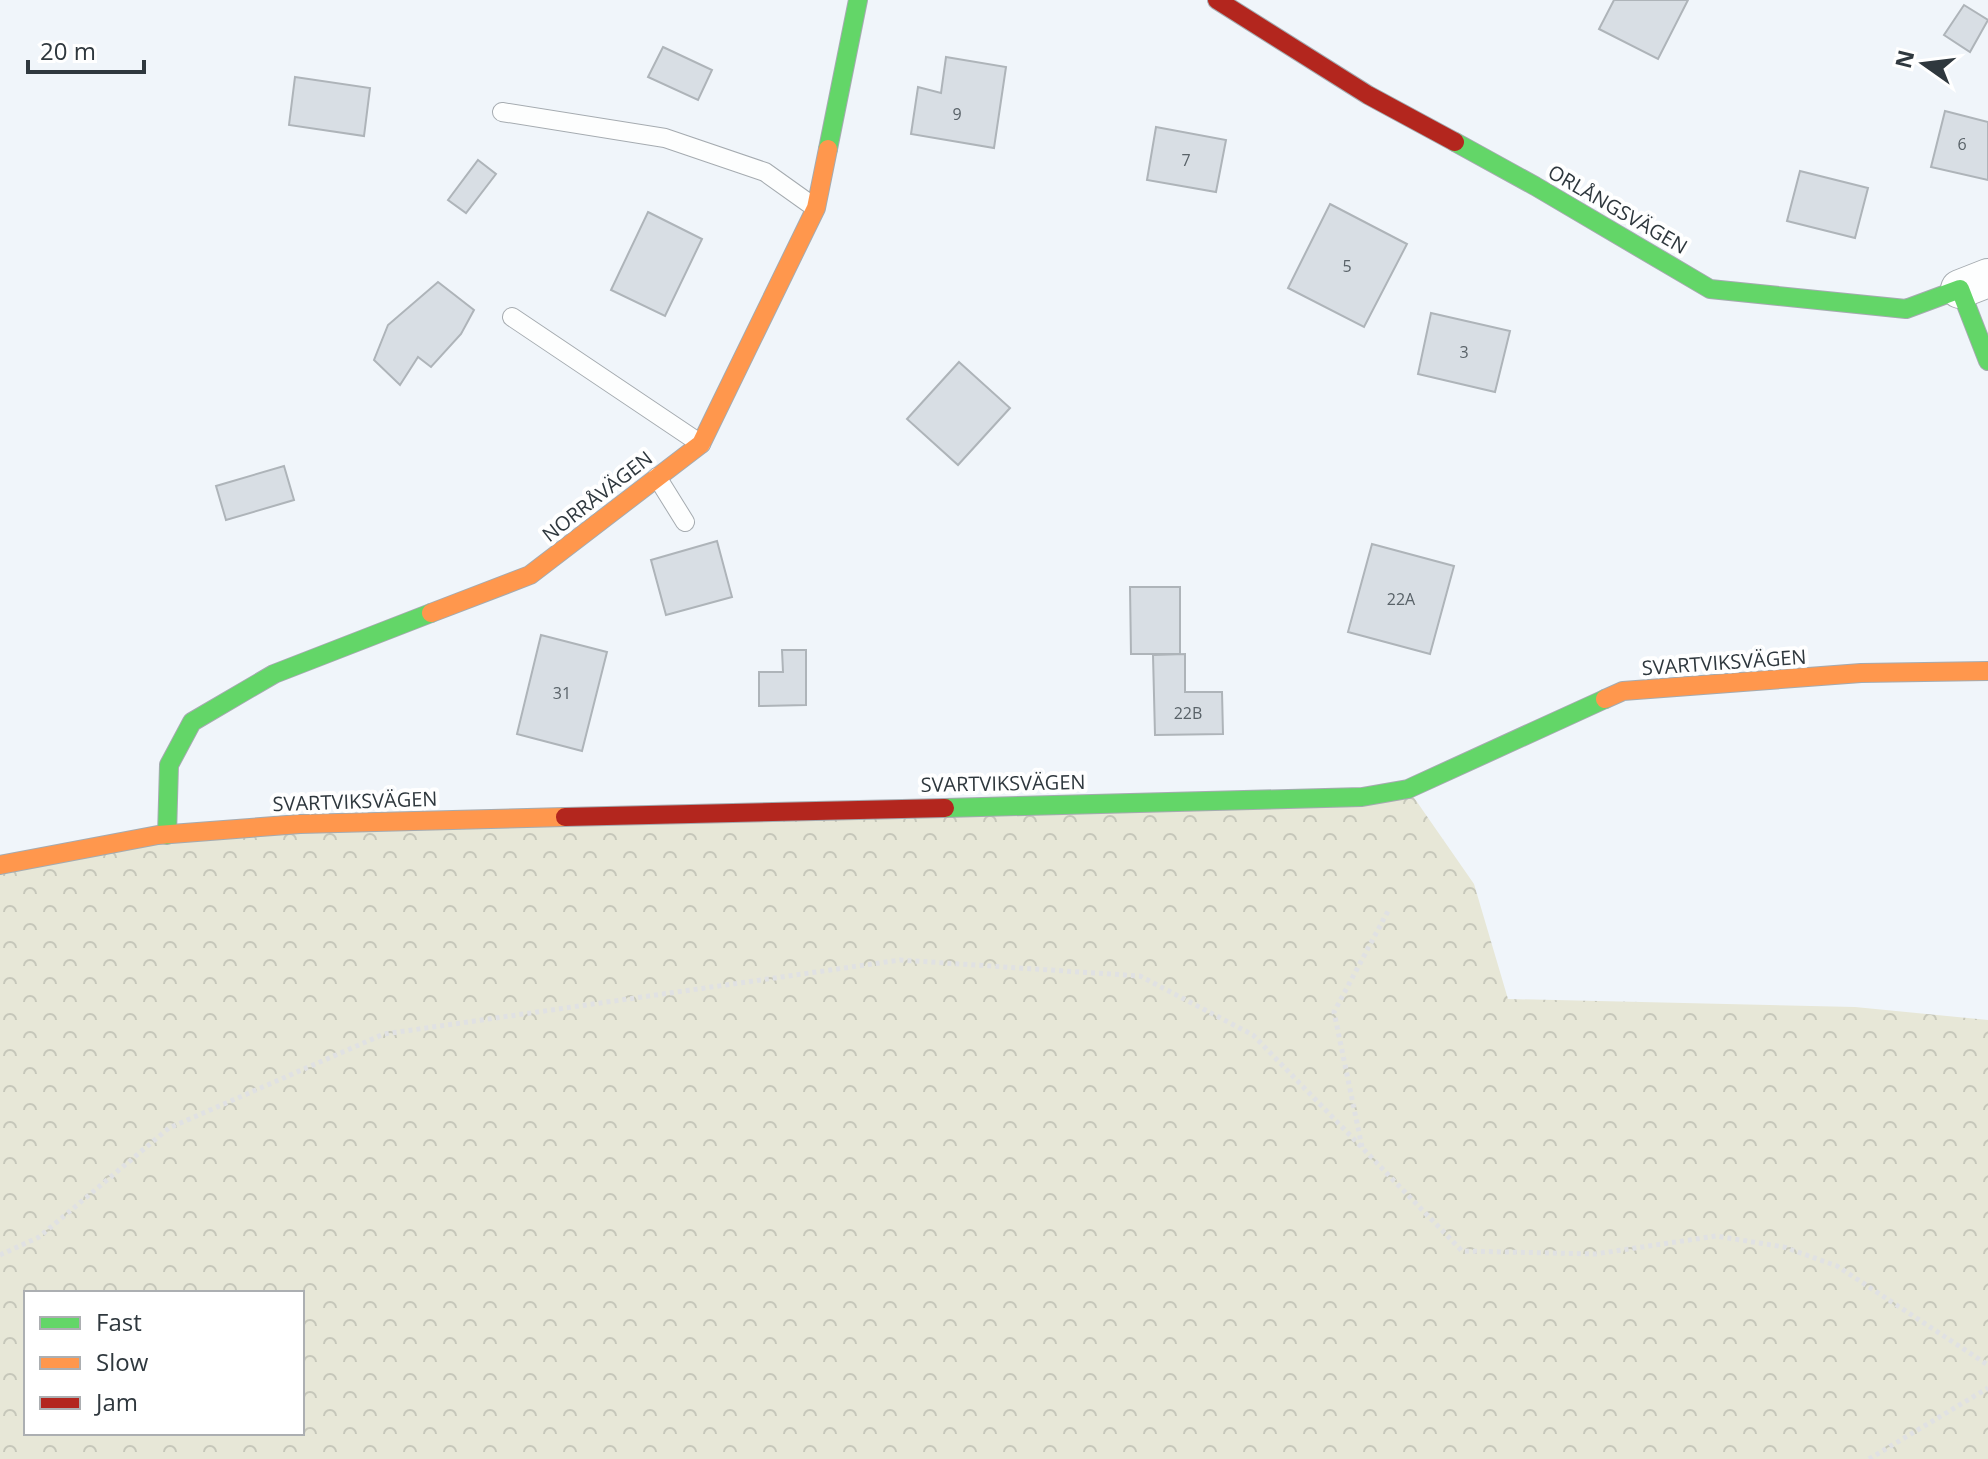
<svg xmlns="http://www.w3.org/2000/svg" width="1988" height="1459" viewBox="0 0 1988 1459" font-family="'Open Sans',sans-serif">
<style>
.forest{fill:url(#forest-crowns);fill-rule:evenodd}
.building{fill:#d8dee4;stroke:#aeb4b9;stroke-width:2}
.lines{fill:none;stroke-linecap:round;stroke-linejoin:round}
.lane-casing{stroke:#a5abb0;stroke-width:20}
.street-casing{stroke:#a5abb0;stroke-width:40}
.fast-casing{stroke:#a5abb0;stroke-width:20}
.slow-casing{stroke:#a5abb0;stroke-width:20}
.jam-casing{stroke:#a5abb0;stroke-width:20}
.path{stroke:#e0e1e3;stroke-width:5;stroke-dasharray:4 4;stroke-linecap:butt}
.lane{stroke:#fdfefe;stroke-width:18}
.street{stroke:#fdfefe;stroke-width:38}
.fast{stroke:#63d668;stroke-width:18}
.slow{stroke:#ff974d;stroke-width:18}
.jam{stroke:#b3261e;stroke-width:18}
.labels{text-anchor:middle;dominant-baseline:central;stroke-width:8;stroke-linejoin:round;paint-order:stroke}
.number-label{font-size:16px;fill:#596268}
.street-label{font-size:20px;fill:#2f383e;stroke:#fff}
</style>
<defs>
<pattern id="forest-crowns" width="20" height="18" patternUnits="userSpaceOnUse" patternTransform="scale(2)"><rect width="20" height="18" fill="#e7e7d7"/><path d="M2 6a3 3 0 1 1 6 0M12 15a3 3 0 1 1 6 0" fill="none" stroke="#c6c7ba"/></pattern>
</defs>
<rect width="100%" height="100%" fill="#f0f5fa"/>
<path class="forest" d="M1408,789L1474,884L1508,999L1855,1007L1988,1020V1459H0V865L158,835ZM26,1293H302V1433H26Z"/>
<g class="building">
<polygon points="1614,0 1688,0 1658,59 1599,29"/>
<polygon points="1964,5 1988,20 1970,52 1944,35"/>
<polygon points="663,47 712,70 698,100 648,77"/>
<polygon points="946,57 1006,67 994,148 911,134 918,87 941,93"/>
<polygon points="295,77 370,88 364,136 289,125"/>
<polygon points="1945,111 1988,122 1988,180 1931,167"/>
<polygon points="1156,127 1226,140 1216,192 1147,180"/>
<polygon points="478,160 496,174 466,213 448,200"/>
<polygon points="1800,171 1868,188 1855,238 1787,221"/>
<polygon points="1330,204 1407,244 1364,327 1288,288"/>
<polygon points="648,212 702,239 665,316 611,290"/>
<polygon points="438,282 474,310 461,334 431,367 418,357 400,385 374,360 388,325"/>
<polygon points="1431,313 1510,331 1495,392 1418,374"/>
<polygon points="959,362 1010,408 958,465 907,419"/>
<polygon points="284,466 294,500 226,520 216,486"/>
<polygon points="717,541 732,597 666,615 651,560"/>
<polygon points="1372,544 1454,566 1430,654 1348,632"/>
<polygon points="1130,587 1180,587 1180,654 1131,654"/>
<polygon points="541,635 607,652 582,751 517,734"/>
<polygon points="782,650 806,650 806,705 759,706 759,672 783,672"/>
<polygon points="1185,654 1185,692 1222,692 1223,734 1155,735 1153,655"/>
</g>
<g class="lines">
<defs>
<g id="lane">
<polyline points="502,112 665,138 765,172 814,207"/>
<polyline points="512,317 701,444"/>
<polyline points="657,477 685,522"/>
</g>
<polyline id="street" points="1960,289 1988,278"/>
<g id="fast">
<polyline points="1455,142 1535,186 1710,289 1906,309 1960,289 1988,361"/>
<polyline points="828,149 858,0"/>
<polyline points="945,808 1362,797 1408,789 1605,699"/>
<polyline points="167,835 169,765 192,722 274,674 431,613"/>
</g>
<g id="slow">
<polyline points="431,613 530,575 701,444 816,208 828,149"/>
<polyline points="1605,699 1623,691 1861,673 1988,671"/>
<polyline points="0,865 158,835 300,824 565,817"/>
</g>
<g id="jam">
<polyline points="1217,0 1368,95 1455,142"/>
<polyline points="565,817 945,808"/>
</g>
</defs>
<use href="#lane" class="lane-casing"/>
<use href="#street" class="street-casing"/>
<use href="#fast" class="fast-casing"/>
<use href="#slow" class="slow-casing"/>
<use href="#jam" class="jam-casing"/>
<g class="path">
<polyline points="1362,1147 1334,1012 1388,911"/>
<polyline points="0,1255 39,1237 169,1128 384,1034 900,960 1140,976 1253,1035 1462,1251 1595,1254 1716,1236 1784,1247 1837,1266 1988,1365"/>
<polyline points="1869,1459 1988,1388"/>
</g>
<use href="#lane" class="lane"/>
<use href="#street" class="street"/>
<use href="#fast" class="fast"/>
<use href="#slow" class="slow"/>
<use href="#jam" class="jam"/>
</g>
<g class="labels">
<g class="number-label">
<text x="957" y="114">9</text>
<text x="1962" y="144">6</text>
<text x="1186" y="160">7</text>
<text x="1347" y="266">5</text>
<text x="1464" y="352">3</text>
<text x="1401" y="599">22A</text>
<text x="562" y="693">31</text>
<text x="1188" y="713">22B</text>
</g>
<g class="street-label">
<text transform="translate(1618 209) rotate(30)">ORLÅNGSVÄGEN</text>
<text transform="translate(597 496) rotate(-38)">NORRÅVÄGEN</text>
<text transform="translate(1724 662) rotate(-4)">SVARTVIKSVÄGEN</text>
<text transform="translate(1003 783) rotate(-1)">SVARTVIKSVÄGEN</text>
<text transform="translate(355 801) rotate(-2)">SVARTVIKSVÄGEN</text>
</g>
</g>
<rect x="24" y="1291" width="280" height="144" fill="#ffffff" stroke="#acafb2" stroke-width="2"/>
<rect x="40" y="1317" width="40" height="12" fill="#63d668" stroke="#acafb2" stroke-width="2"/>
<text x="96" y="1331" font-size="24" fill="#2f383e">Fast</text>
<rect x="40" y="1357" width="40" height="12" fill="#ff974d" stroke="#acafb2" stroke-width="2"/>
<text x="96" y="1371" font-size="24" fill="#2f383e">Slow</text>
<rect x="40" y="1397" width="40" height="12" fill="#b3261e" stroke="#acafb2" stroke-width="2"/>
<text x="96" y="1411" font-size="24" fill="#2f383e">Jam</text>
<g transform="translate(1924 64) rotate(284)" stroke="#ffffff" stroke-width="6" paint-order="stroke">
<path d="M0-6L14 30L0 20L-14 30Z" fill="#2f383e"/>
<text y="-12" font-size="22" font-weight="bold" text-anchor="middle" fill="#2f383e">N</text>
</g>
<path d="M28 60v12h116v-12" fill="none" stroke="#2f383e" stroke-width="4"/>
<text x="40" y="60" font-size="24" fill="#2f383e" stroke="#ffffff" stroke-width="6" paint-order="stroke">20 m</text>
</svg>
